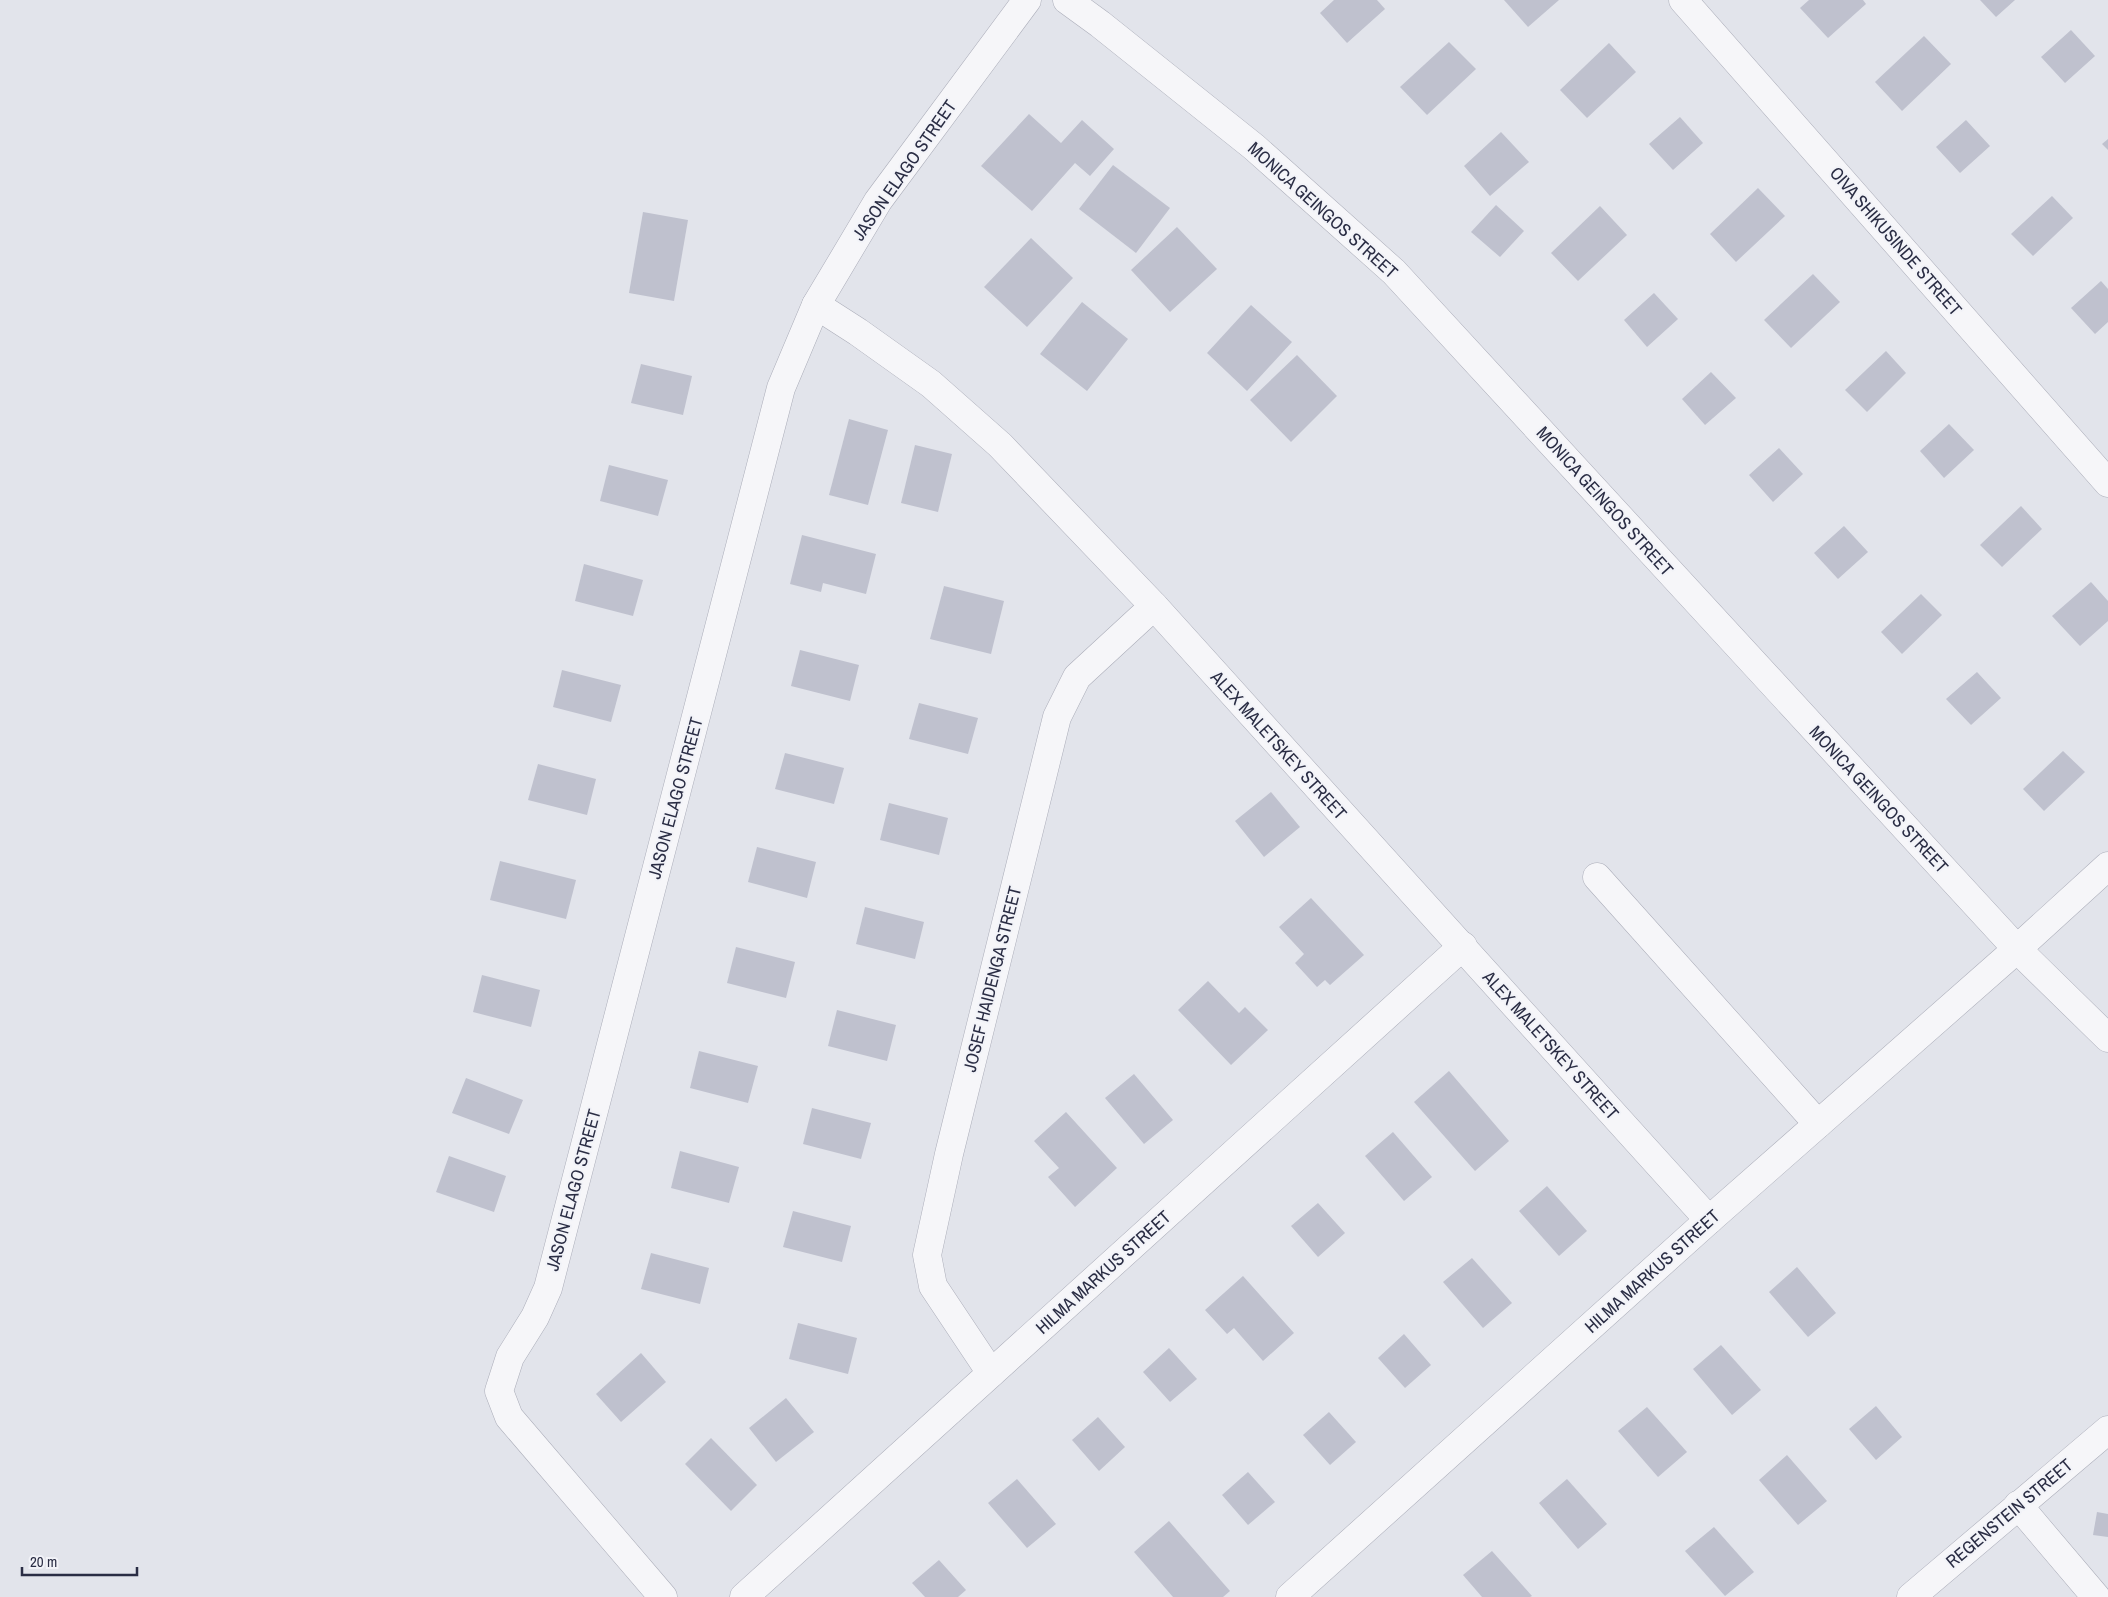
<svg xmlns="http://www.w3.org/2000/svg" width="2108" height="1597" viewBox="0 0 2108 1597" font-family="'Archivo Narrow',sans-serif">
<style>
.building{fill:#bfc1ce}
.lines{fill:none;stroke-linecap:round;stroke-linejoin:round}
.minor-casing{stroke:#abadb9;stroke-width:29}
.minor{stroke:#f6f6f9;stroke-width:28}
.labels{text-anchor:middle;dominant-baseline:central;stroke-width:4;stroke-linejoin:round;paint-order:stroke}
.street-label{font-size:18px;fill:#2a2d44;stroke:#f2f3f8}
</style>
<rect width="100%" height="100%" fill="#e2e4eb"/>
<g class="building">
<polygon points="1334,0 1377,0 1385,9 1347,43 1320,13"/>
<polygon points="1504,0 1559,0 1528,27"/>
<polygon points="1809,0 1863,0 1866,4 1828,38 1800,8"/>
<polygon points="1980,0 2015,0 1996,17"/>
<polygon points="2071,30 2095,56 2065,83 2041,57"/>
<polygon points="1924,36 1951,64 1902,111 1875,82"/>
<polygon points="1449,42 1476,69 1427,115 1400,87"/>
<polygon points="1609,43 1636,72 1587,118 1560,90"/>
<polygon points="1029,114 1061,143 1082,120 1114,149 1090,176 1075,163 1032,211 981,166"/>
<polygon points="1680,117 1703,143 1673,170 1649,144"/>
<polygon points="1966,120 1990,146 1960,173 1936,147"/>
<polygon points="1501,132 1529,162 1490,196 1464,166"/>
<polygon points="2108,139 2108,150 2102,144"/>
<polygon points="1113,165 1170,208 1136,253 1079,209"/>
<polygon points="1758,188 1785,216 1736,262 1710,234"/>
<polygon points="2052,196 2073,218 2033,256 2011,234"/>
<polygon points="1496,205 1524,231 1500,257 1471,232"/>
<polygon points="1600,206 1627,235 1578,281 1551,253"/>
<polygon points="643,212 688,220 674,301 629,293"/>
<polygon points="1177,227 1217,269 1170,312 1131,270"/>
<polygon points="1031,238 1073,278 1027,327 984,287"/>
<polygon points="1813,274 1840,302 1791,348 1764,320"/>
<polygon points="2101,281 2108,289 2108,322 2095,334 2071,308"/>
<polygon points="1654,293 1678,319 1647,347 1624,320"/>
<polygon points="1082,302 1128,339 1087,391 1040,354"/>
<polygon points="1251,305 1292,342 1247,391 1207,353"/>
<polygon points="1886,351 1906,373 1867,412 1845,390"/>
<polygon points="1297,355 1337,396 1291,442 1250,400"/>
<polygon points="641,364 692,376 683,415 631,403"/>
<polygon points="1711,372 1736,398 1705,425 1682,399"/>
<polygon points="849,419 888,430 868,505 829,495"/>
<polygon points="1949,424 1974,450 1944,478 1920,451"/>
<polygon points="915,445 952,454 938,512 901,503"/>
<polygon points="1779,448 1803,474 1773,502 1749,475"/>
<polygon points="609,465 668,480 658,516 600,501"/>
<polygon points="2021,506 2042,529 2002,567 1980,545"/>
<polygon points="1844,526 1868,552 1838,579 1814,553"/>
<polygon points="802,535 876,554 866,594 823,583 821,592 790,584"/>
<polygon points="584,564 643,580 633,616 575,601"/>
<polygon points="2091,582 2108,601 2108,621 2080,646 2052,616"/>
<polygon points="944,586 1004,601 991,654 930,639"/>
<polygon points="1921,594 1942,615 1902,654 1881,632"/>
<polygon points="800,650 859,665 850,701 791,686"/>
<polygon points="562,670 621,685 611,722 553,707"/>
<polygon points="1977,672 2001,698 1971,725 1946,699"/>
<polygon points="919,703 978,718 968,754 909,739"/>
<polygon points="2063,751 2085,772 2044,811 2023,789"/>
<polygon points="785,753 844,768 834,804 775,789"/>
<polygon points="538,764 596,779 587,815 528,800"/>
<polygon points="1271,792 1300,827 1264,857 1235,821"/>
<polygon points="889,803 948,818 939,855 880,840"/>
<polygon points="757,847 816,862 807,898 748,882"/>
<polygon points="500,861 576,880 566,919 490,900"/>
<polygon points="1311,898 1364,955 1330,985 1325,980 1317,987 1295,963 1304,954 1279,927"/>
<polygon points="865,907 924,922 915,959 856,944"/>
<polygon points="736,947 795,962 786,998 727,983"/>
<polygon points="482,975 540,990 531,1027 473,1012"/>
<polygon points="1208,981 1239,1013 1245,1007 1268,1030 1231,1065 1178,1010"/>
<polygon points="837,1010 896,1025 887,1061 828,1046"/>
<polygon points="699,1051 758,1066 748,1103 690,1088"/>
<polygon points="1449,1071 1509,1141 1475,1171 1414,1102"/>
<polygon points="1134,1074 1173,1120 1144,1144 1105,1098"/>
<polygon points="466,1078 523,1100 509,1134 452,1113"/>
<polygon points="812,1108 871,1123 861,1159 803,1144"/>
<polygon points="1066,1112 1117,1168 1075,1207 1048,1177 1059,1168 1034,1141"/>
<polygon points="1393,1132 1432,1177 1404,1201 1365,1156"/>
<polygon points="680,1151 739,1167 729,1203 671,1188"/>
<polygon points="449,1156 506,1176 494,1212 436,1192"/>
<polygon points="1547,1186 1587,1231 1559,1256 1519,1211"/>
<polygon points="1318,1203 1345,1233 1318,1257 1291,1226"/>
<polygon points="793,1211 851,1226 842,1262 783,1247"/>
<polygon points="651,1253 709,1268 700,1304 641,1289"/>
<polygon points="1472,1258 1512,1303 1483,1328 1443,1282"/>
<polygon points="1797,1267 1836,1313 1808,1337 1769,1292"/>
<polygon points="1243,1276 1294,1333 1263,1361 1234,1328 1227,1334 1205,1310"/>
<polygon points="798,1323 857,1338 848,1374 789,1359"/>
<polygon points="1404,1334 1431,1365 1405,1388 1378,1358"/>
<polygon points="1721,1345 1761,1390 1732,1415 1693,1369"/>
<polygon points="1169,1348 1197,1379 1170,1402 1143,1372"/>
<polygon points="641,1353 666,1382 621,1422 596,1394"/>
<polygon points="786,1398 814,1432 776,1462 749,1428"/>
<polygon points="1876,1406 1902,1437 1876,1460 1849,1429"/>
<polygon points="1647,1407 1687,1452 1658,1477 1618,1431"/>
<polygon points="1329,1412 1356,1442 1330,1465 1303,1435"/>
<polygon points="1098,1417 1125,1447 1099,1471 1072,1440"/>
<polygon points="711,1438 757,1485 731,1511 685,1464"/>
<polygon points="1787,1455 1827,1501 1798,1525 1759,1480"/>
<polygon points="1248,1472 1275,1502 1248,1525 1222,1495"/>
<polygon points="1017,1479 1056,1524 1027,1548 988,1503"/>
<polygon points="1567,1479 1607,1524 1578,1549 1539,1503"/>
<polygon points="2097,1512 2108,1514 2108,1537 2093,1535"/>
<polygon points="1169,1521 1230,1591 1223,1597 1173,1597 1134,1552"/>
<polygon points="1714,1527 1754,1572 1725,1596 1685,1551"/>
<polygon points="1492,1551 1532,1596 1530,1597 1482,1597 1463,1575"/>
<polygon points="939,1560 966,1590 958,1597 925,1597 912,1583"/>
</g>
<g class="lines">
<defs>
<g id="minor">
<polyline points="1067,0 1100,24 1254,147 1394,272 2017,949 2108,1038"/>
<polyline points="1683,0 2108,483"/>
<polyline points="816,305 858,332 931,384 1000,445 1154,606 1709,1220"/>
<polyline points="1597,877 1818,1124"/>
<polyline points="991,1373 933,1286 927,1255 949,1154 1057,717 1077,677 1154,606"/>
<polyline points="2018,1505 2096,1597"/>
<polyline points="663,1597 509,1417 499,1391 510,1357 535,1317 548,1288 781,388 816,305 878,201 1027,0"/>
<polyline points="744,1597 1463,946"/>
<polyline points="1290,1597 1709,1220 2017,949 2108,866"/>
<polyline points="1911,1597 2108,1430"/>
</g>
</defs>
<use href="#minor" class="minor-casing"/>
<use href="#minor" class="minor"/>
</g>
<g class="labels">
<g class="street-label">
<text transform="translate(904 170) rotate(-55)">JASON ELAGO STREET</text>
<text transform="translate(1323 210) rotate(42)">MONICA GEINGOS STREET</text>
<text transform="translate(1896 241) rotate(49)">OIVA SHIKUSINDE STREET</text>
<text transform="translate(1605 501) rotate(48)">MONICA GEINGOS STREET</text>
<text transform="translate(1279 745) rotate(48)">ALEX MALETSKEY STREET</text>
<text transform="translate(675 798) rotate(-75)">JASON ELAGO STREET</text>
<text transform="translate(1879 799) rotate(47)">MONICA GEINGOS STREET</text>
<text transform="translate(992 979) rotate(-76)">JOSEF HAIDENGA STREET</text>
<text transform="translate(1551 1045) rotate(48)">ALEX MALETSKEY STREET</text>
<text transform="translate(573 1190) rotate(-75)">JASON ELAGO STREET</text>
<text transform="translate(1652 1271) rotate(-42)">HILMA MARKUS STREET</text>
<text transform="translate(1103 1272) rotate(-42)">HILMA MARKUS STREET</text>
<text transform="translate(2009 1513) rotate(-40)">REGENSTEIN STREET</text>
</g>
</g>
<path d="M22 1567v8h115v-8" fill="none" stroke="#2a2d44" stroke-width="2.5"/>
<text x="30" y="1567" font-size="15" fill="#2a2d44" stroke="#f2f3f8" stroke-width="4" paint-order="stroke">20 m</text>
</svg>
